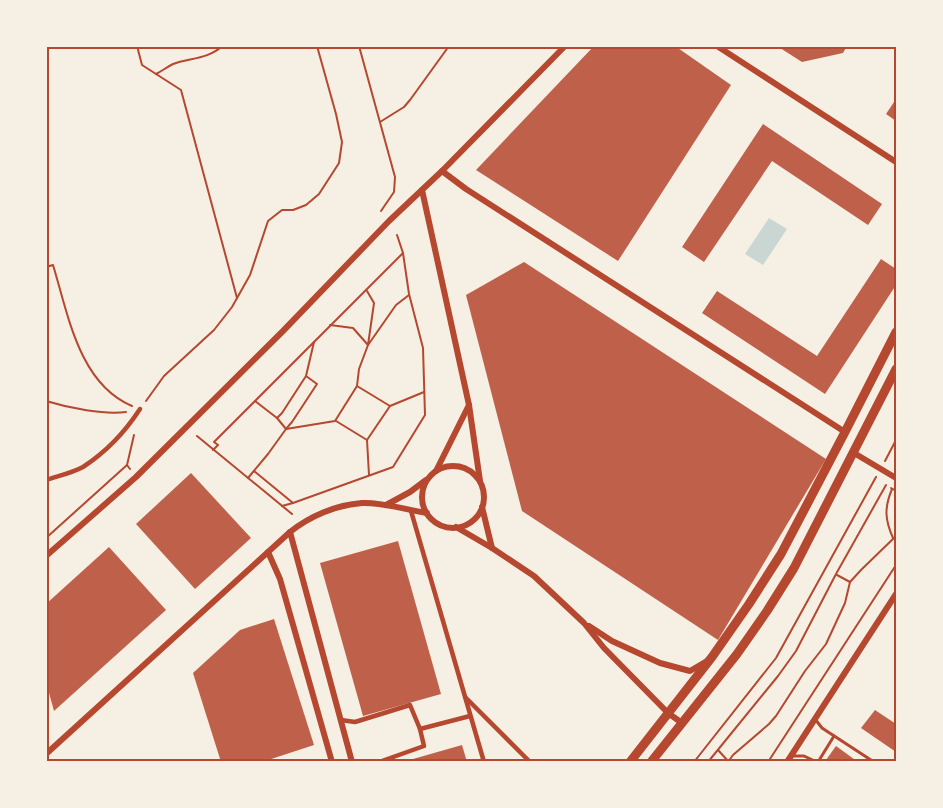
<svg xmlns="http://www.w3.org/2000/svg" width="943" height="808" viewBox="0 0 943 808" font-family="Manrope,sans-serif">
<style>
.water{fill:#c9d6d2}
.building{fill:#bf614a}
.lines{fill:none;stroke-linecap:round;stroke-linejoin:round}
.path{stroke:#b5482f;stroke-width:2}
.service{stroke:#b5482f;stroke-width:3}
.pedestrian{stroke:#b5482f;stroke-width:4.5}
.minor{stroke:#b5482f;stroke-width:6}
.primary{stroke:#b5482f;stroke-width:9}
.neatline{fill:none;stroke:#b5482f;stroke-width:2}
</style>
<rect width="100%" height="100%" fill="#f6efe4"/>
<polygon class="water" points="769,218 787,229 763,265 745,254"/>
<g class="building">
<polygon points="594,46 675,46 731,85 618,261 476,170"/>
<polygon points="777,46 847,46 843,53 802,62"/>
<polygon points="896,99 896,121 886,114"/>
<polygon points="763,124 882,204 868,225 772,161 704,262 682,247"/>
<polygon points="881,259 896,269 896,285 825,394 702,313 717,291 817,356"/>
<polygon points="524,262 826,459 718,640 522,511 466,295"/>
<polygon points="191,473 251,538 195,589 136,524"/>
<polygon points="398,541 441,694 363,716 320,563"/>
<polygon points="109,547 166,610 54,711 46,682 46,604"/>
<polygon points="274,619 314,745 262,762 221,762 193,673 240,630"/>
<polygon points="875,710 896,724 896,752 861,728"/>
<polygon points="462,745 467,762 406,762 406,761"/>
<polygon points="836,746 858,762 829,762 826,760"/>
</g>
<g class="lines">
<g class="path">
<polyline points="137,46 142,65 181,90 237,298"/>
<polyline points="359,46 395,177 394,192 381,211"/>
<path d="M156,74C162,71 167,67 173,64C189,58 209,59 222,46"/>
<polyline points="380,122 404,107 410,100 449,46"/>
<polyline points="397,235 403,253"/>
<path d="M46,267L53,265C68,314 79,384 132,406"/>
<polyline points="330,325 353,328 368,345 374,303 367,291"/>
<polyline points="357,386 390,406"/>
<path d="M46,401C69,408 104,415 126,412"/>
<polyline points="146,401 164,376 214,330 232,307 250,275 268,221 282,210 293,210 306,205 319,194 339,163 342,142 336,114 317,46"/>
<polyline points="255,401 277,418 282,413 306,376 314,342"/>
<polyline points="277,418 286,429 292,422 317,384 306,376"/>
<polyline points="336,421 367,440"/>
<polyline points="197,436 292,514"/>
<polyline points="213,450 218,445 214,442 403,253 409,294 423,348 425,415 393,467 293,503 282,506"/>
<polyline points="885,461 896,440"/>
<polyline points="896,461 895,464 896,465"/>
<polyline points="130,469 127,465 134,435"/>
<polyline points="254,471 293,503"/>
<polyline points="369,475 367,440 390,406 424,392"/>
<polyline points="248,478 268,454 286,429 335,421 357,386 359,369 368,345 396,305 409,295"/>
<polyline points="891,488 896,491"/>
<path d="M892,489C884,508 885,520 893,538"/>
<polyline points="46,538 127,465"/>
<polyline points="837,575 850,582"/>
<polyline points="718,750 728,761"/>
<polyline points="694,762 776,658 876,477"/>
<polyline points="708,762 778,676 796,651 836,574 886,485"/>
<polyline points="728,762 733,755 769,724 776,716 805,671 826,644 845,603 850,582 861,570 896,536"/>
<polyline points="768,762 896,565"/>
</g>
<g class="service">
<polyline points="815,719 822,728 874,762"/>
<polyline points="792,756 804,756 817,762"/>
<polyline points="818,762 834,736"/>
</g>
<g class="pedestrian">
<path d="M46,480C58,476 72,473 83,467C106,452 125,432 140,409"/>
<polyline points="411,511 484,762"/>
<polyline points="466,698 530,762"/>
<polyline points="341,720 355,722 410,705 420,729 424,746 379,762"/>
<polyline points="420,729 470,716"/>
</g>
<g class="minor">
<polyline points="717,46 896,162"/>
<polyline points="442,171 466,189 845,432"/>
<polyline points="422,190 469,405 480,481"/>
<polyline points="854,453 896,478"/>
<circle cx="453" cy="497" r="31"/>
<polyline points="436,471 469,405"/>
<polyline points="386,505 410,492 426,480"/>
<polyline points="482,507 492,548"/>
<polyline points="456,527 492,548 534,576 584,623 604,648 668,713 682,723"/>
<polyline points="290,532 352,762"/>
<polyline points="268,552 280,579 332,762"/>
<polyline points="46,556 136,477 283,331 389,221 442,171 565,46"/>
<polyline points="589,626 612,641 660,663 690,671 707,661"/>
<path d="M46,754L290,532C310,516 336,505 362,503C383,502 406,510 427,513"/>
<polyline points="787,762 896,594"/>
</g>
<g class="primary">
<polyline points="630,762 712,657 749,604 781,554 845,432 896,332"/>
<polyline points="651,762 737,654 767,611 794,568 896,369"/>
</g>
</g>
<rect width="943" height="808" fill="none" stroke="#f6efe4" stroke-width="96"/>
<rect x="48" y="48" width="847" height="712" class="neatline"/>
</svg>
